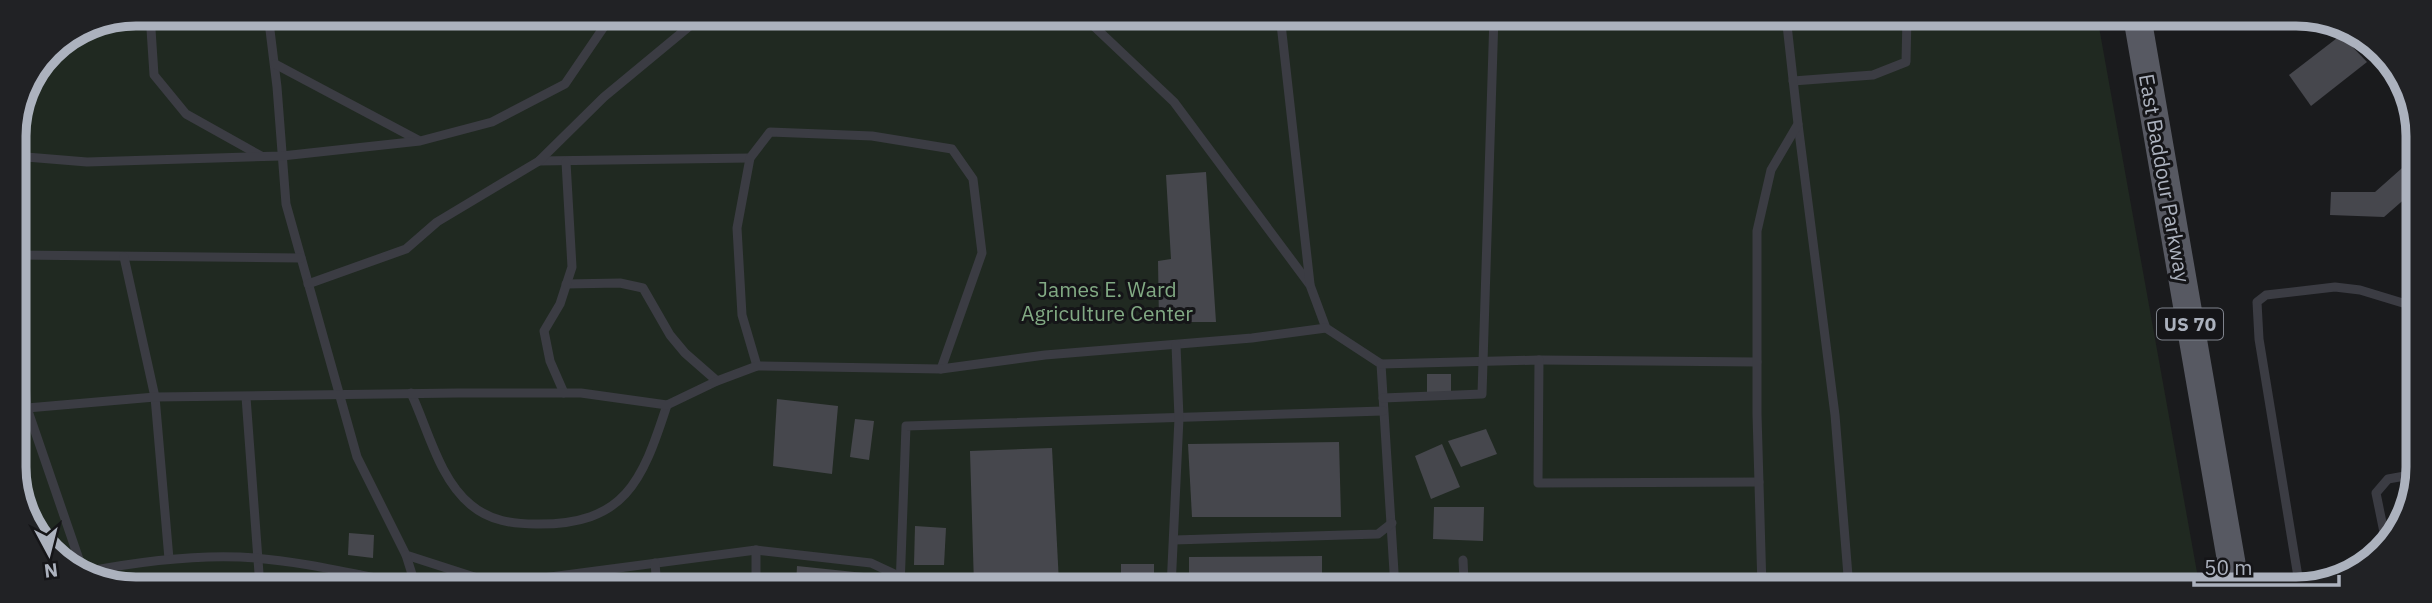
<svg xmlns="http://www.w3.org/2000/svg" width="2432" height="603" viewBox="0 0 2432 603" font-family="'IBM Plex Sans',sans-serif">
<style>
.green{fill:#202921}
.building{fill:#46474d}
.lines{fill:none;stroke-linecap:round;stroke-linejoin:round}
.lane{stroke:#3b3c43;stroke-width:9}
.primary{stroke:#575962;stroke-width:28}
.labels{text-anchor:middle;dominant-baseline:central;stroke-width:6;stroke-linejoin:round;paint-order:stroke}
.shield{fill:#151518;stroke:#7f838c;stroke-width:2}
.shield-label{font-size:19px;font-weight:bold;fill:#acb2be}
.street-label{font-size:21px;fill:#acb2be;stroke:#151518}
.park-label{font-size:21px;fill:#82aa84;stroke:#151518}
.rim{fill:none;stroke:#acb2be;stroke-width:9}
</style>
<rect width="100%" height="100%" fill="#1a1b1d"/>
<polygon class="green" points="136,14 2097,16 2200,589 112,587 50,553 16,491 14,129 50,50 90,23"/>
<g class="building">
<polygon points="2341,35 2367,62 2311,106 2289,75"/>
<polygon points="2410,161 2416,167 2416,189 2384,217 2330,215 2331,192 2375,192"/>
<polygon points="1206,172 1216,322 1159,322 1158,261 1171,259 1166,175"/>
<polygon points="1427,374 1451,374 1451,392 1427,393"/>
<polygon points="777,399 838,406 832,474 773,466"/>
<polygon points="855,419 874,421 869,460 850,457"/>
<polygon points="1486,429 1497,454 1461,467 1448,441"/>
<polygon points="1339,442 1341,517 1192,517 1188,444"/>
<polygon points="1442,444 1460,487 1431,499 1415,456"/>
<polygon points="1052,448 1059,583 974,585 970,451"/>
<polygon points="1434,507 1484,507 1483,541 1433,539"/>
<polygon points="915,526 946,528 944,565 914,565"/>
<polygon points="349,533 374,535 373,558 348,555"/>
<polygon points="1322,556 1322,588 1189,588 1189,557"/>
<rect x="1121" y="564" width="33" height="24"/>
<polygon points="797,566 864,573 862,587 796,587"/>
</g>
<g class="lines">
<g class="lane">
<polyline points="150,14 154,75 186,114 261,156"/>
<polyline points="268,14 277,87 286,204 357,457 406,555 496,584 756,550 871,563 901,577 948,587"/>
<polyline points="903,15 911,15"/>
<polyline points="1082,15 1174,102 1310,285 1326,328 1381,364 1395,588"/>
<polyline points="1280,15 1310,284"/>
<polyline points="275,64 418,140"/>
<polyline points="1793,81 1873,75 1906,62 1907,16"/>
<polyline points="1798,124 1835,415 1849,588"/>
<polyline points="14,156 87,162 282,156 420,141 492,122 565,84 612,15"/>
<polyline points="539,161 750,158"/>
<polyline points="15,255 301,258"/>
<polyline points="124,257 155,397 169,559"/>
<polyline points="15,263 27,408 83,571"/>
<polyline points="308,284 406,249 437,222 539,161 604,97 703,15"/>
<polyline points="566,284 620,283 643,288 670,335 685,353 717,381"/>
<polyline points="1539,360 1757,362"/>
<polyline points="1381,364 1539,360 1538,483 1759,482"/>
<polyline points="757,366 742,315 737,228 750,158 770,132 872,136 952,149 973,179 982,253 941,369"/>
<path d="M411,393C428,429 439,479 471,505C490,521 513,524 536,524C625,525 642,482 667,405"/>
<polyline points="564,393 550,361 544,331 560,304 572,267 566,162"/>
<polyline points="246,397 260,587"/>
<polyline points="1383,398 1482,394 1494,16"/>
<polyline points="27,408 155,397 458,393 581,393 667,405 717,381 757,366 941,369 1045,355 1252,338 1326,328"/>
<polyline points="1174,540 1378,534 1392,523"/>
<polyline points="2386,542 2376,493 2388,479 2416,474"/>
<polyline points="406,555 416,587"/>
<polyline points="655,563 657,587"/>
<path d="M84,572C136,562 187,555 240,557C299,560 358,575 415,586"/>
<polyline points="1395,582 1464,581 1463,560"/>
<polyline points="357,587 359,575"/>
<polyline points="756,587 756,550"/>
<polyline points="900,587 906,426 1383,411"/>
<polyline points="1171,588 1179,418 1176,345"/>
<polyline points="1762,588 1757,414 1757,231 1771,170 1798,124 1786,16"/>
<polyline points="2300,589 2259,339 2257,302 2266,295 2335,287 2360,290 2416,307"/>
</g>
<polyline class="primary" points="2137,16 2236,589"/>
</g>
<g class="labels">
<rect class="shield" x="2157" y="308.5" width="66" height="31" rx="5"/>
<g class="shield-label">
<text x="2190" y="324">US 70</text>
</g>
<g class="street-label">
<text transform="translate(2165 178) rotate(80)">East Baddour Parkway</text>
</g>
<g class="park-label">
<text x="1107" y="289">James E. Ward<tspan x="1107" dy="24">Agriculture Center</tspan></text>
</g>
</g>
<path d="M0 0H2432V603H0ZM136 26H2296A110 110 0 0 1 2406 136V467A110 110 0 0 1 2296 577H136A110 110 0 0 1 26 467V136A110 110 0 0 1 136 26Z" fill="#212225" fill-rule="evenodd"/>
<path class="rim" d="M136 26H2296A110 110 0 0 1 2406 136V467A110 110 0 0 1 2296 577H136A110 110 0 0 1 26 467V136A110 110 0 0 1 136 26Z"/>
<g transform="translate(49 554) rotate(173)" stroke="#151518" stroke-width="5" paint-order="stroke">
<path d="M0-5L12 26L0 18L-12 26Z" fill="#acb2be"/>
<text y="-10" font-size="19" font-weight="bold" text-anchor="middle" fill="#acb2be">N</text>
</g>
<path d="M2194 575v10h145v-10" fill="none" stroke="#acb2be" stroke-width="3.5"/>
<text x="2204" y="575" font-size="21" fill="#acb2be" stroke="#151518" stroke-width="5" paint-order="stroke">50 m</text>
</svg>
